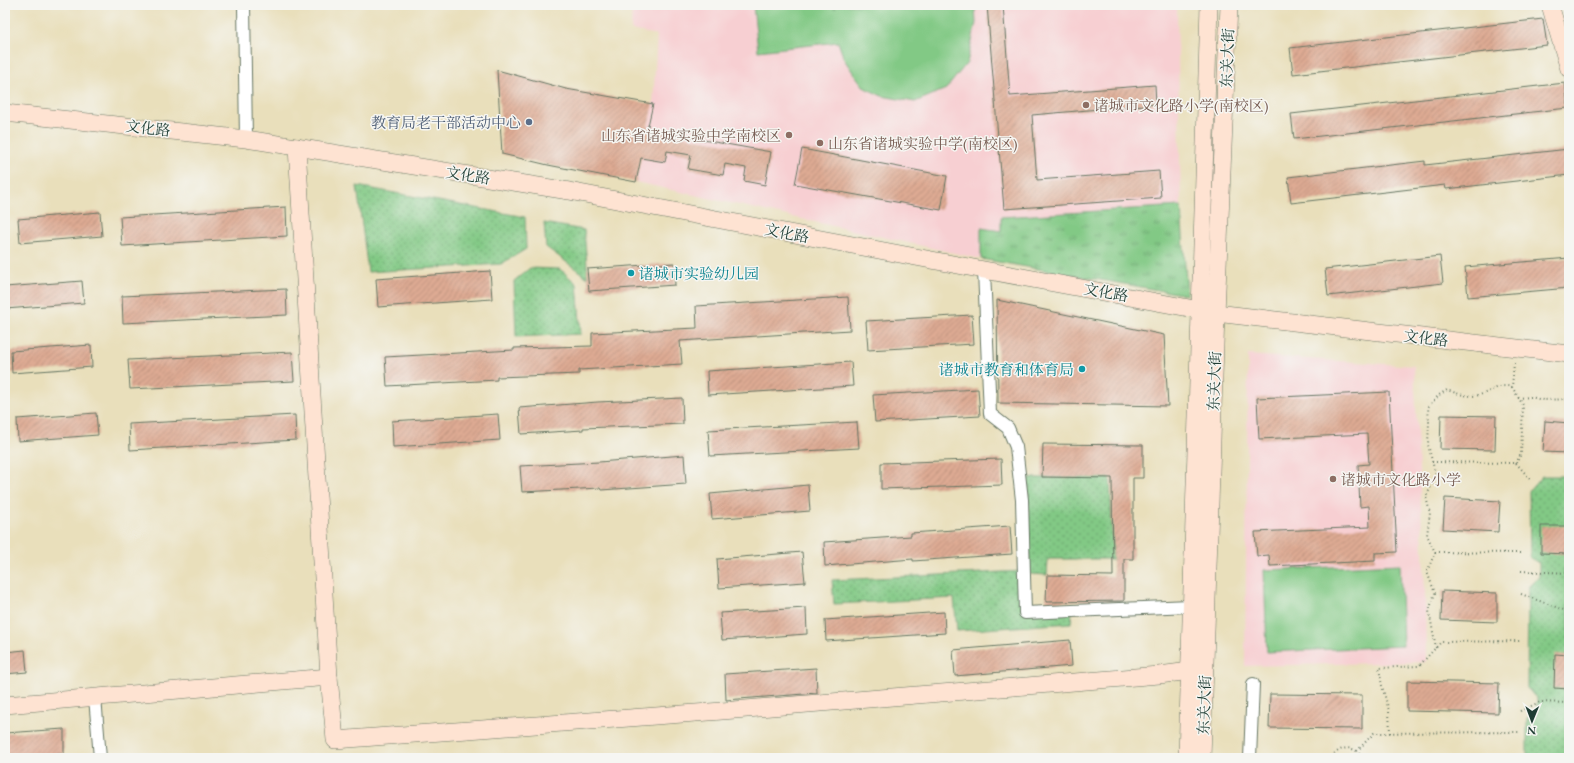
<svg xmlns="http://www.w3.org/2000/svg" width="1574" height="763" viewBox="0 0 1574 763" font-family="'EB Garamond','Noto Serif SC',serif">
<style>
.built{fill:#f7cfd2}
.grass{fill:url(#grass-tufts);stroke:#50835c}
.garden{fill:url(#garden-dots);stroke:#50835c}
.pitch{fill:#82c985;stroke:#50835c}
.water{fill:#4cb9c6;stroke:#367b7d}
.building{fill:url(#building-hatch)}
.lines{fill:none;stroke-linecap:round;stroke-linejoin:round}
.street-casing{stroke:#667663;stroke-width:14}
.secondary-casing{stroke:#667663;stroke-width:18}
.path{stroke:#667663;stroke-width:2;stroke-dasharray:1 3;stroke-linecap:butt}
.street{stroke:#fff;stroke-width:12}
.secondary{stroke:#fee3d2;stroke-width:17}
.education-dot{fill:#8d6e63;stroke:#f6f6f2;stroke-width:1.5}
.service-dot{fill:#5c6f8a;stroke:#f6f6f2;stroke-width:1.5}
.culture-dot{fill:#0f9aa8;stroke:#f6f6f2;stroke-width:1.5}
.labels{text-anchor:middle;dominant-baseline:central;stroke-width:3;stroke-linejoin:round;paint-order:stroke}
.street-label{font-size:15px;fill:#1f3d34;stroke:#f6f6f2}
.education-label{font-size:15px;fill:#785e54;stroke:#f6f6f2;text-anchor:start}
.service-label{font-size:15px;fill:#4e5e75;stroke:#f6f6f2;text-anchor:end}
.culture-label{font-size:15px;fill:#0d838f;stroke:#f6f6f2;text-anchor:start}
</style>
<defs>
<pattern id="grass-tufts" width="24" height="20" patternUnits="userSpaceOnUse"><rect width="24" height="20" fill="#82c985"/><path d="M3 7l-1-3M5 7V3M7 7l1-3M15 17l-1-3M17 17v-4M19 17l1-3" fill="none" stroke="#6aa46e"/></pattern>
<pattern id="garden-dots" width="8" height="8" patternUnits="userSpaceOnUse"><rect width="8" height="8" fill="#82c985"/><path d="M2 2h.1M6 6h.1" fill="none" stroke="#6aa46e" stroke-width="1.8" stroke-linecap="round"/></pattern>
<pattern id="building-hatch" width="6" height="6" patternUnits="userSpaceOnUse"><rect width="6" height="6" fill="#deaa93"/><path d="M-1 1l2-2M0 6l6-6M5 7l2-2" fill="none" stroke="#b38c79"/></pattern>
</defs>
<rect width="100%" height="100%" fill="#f6f6f2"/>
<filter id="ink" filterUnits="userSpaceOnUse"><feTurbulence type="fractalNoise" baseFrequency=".025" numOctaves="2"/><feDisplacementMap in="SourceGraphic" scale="8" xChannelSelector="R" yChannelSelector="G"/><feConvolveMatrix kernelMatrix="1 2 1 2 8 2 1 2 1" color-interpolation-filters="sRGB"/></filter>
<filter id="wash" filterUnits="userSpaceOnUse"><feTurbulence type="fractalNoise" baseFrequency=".012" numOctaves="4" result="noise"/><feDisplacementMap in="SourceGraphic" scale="16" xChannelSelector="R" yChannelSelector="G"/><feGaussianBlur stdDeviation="0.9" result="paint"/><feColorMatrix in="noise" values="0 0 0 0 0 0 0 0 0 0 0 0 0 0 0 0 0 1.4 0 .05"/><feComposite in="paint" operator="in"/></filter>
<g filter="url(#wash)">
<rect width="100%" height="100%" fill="#e9dfbb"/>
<g class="built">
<polygon points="632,5 1177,5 1181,206 1001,217 1002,232 982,228 981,259 636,182 653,104 657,35 631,30"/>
<polygon points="1248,355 1414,366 1425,592 1426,662 1245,666"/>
</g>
<polygon class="grass" points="1181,206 1187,295 981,259 981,228 1001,231 1001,217"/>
<g class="garden">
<polygon points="357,186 525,217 526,249 501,264 368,272"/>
<polygon points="544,223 584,230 588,278 546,247"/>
<polygon points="530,268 560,269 577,284 581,334 516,337 514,281"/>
<polygon points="1542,476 1569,476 1569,758 1527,758 1527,718 1537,710 1537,699 1527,688 1528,587 1539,577 1539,563 1530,558 1529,491"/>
<polygon points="1028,478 1110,478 1113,559 1048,559 1047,575 1030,574"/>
<polygon points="1024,571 1025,613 1072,612 1071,623 957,631 954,598 834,604 832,580"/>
</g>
<g class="pitch">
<polygon points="753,5 834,5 835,9 835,5 975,5 976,23 967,63 946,89 915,102 882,96 865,88 854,74 844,59 838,42 758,51"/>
<polygon points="1400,564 1403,646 1267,652 1264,570"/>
</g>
<polygon class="water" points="1349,753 1357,758 1338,758 1342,754"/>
<g id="blocks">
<g class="building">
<polygon points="987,5 1003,5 1010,96 1155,85 1156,104 1032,115 1037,180 1159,171 1161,198 1004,209"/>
<polygon points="1543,19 1547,45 1293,74 1290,48"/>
<polygon points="497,70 566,89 653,104 647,130 771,152 765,185 744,181 746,168 725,164 723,175 688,169 691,155 667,151 665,162 641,158 636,182 548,165 502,154"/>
<polygon points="1565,83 1568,108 1294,139 1291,114"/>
<polygon points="802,149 947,176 941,210 795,184"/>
<polygon points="1569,149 1569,175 1446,189 1445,185 1291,203 1288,177 1425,161 1425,165"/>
<polygon points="286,207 287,236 122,246 120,217"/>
<polygon points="100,212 102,236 20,243 18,219"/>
<polygon points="1440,256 1443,283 1328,296 1325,269"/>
<polygon points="1569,258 1569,288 1468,297 1465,267"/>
<polygon points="674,263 675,285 589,291 587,269"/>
<polygon points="490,271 492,299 378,307 376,279"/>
<polygon points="82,281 84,303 5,309 5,287"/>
<polygon points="286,289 287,315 123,323 122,296"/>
<polygon points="848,297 850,330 680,341 682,364 579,370 579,374 497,377 497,380 387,386 385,357 514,350 514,348 592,346 592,333 697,328 696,306"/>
<polygon points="997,300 1164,335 1168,406 998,403"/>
<polygon points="972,315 974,344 868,350 866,321"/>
<polygon points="91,345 92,367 12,373 11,351"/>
<polygon points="292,352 294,381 130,389 128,360"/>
<polygon points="851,362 853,386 708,395 707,371"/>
<polygon points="978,389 980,416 875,422 873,395"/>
<polygon points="1389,392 1397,552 1375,553 1375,561 1270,566 1269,555 1257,556 1255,532 1370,527 1369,506 1360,507 1358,465 1369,464 1367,434 1259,439 1257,398"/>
<polygon points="682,398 683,424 583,428 583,430 521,434 519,408 598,402"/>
<polygon points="96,413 98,435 18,441 17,419"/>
<polygon points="498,414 500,440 393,447 392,421"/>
<polygon points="295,415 296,440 130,450 129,424"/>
<polygon points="1441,415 1496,416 1495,450 1440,449"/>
<polygon points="1545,421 1569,423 1569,453 1543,452"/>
<polygon points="857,422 859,448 710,456 708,430"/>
<polygon points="1043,444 1143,445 1143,478 1133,478 1133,559 1124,559 1124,601 1046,602 1047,575 1113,576 1112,478 1042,477"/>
<polygon points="684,455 686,484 601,490 600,488 522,492 520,466 599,462"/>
<polygon points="1001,459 1002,485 881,489 881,463"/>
<polygon points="808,485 810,511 712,519 710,494"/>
<polygon points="1445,498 1500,501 1498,532 1443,529"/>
<polygon points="1010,526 1012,554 913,561 913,559 825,566 824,542 911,536 911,533"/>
<polygon points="1541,526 1569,526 1569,554 1541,553"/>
<polygon points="802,552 805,582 719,588 717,559"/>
<polygon points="1442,591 1497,593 1497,622 1441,620"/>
<polygon points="806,608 807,634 722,640 720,613"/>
<polygon points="944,612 945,633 826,641 825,620"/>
<polygon points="1070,640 1072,666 955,676 953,650"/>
<polygon points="25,650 27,672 5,674 5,652"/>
<polygon points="1555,654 1569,655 1569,689 1554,688"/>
<polygon points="816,668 817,693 726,700 725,674"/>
<polygon points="1407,681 1499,683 1498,713 1407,711"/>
<polygon points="1270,694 1362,695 1362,729 1269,728"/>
<polygon points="64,729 64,754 5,757 5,733"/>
</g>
</g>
</g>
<g filter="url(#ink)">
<use href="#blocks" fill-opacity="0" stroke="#667663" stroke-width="1"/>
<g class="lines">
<defs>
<g id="street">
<polyline points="244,5 246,139"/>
<polyline points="984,270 990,414 1008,428 1016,447 1022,500 1025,613 1190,606"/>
<polyline points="95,697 100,758"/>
<polyline points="1250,758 1253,684"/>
</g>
<g id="secondary">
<polyline points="1550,5 1569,69"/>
<polyline points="5,113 246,139 569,191 984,270 1216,313 1569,354"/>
<polyline points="297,147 329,677 335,740 722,711 1159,675 1190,671"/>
<polyline points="5,705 329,677"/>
<polyline points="1187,758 1209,5"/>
<polyline points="1202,758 1216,313 1229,5"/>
</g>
</defs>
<use href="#street" class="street-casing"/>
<use href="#secondary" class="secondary-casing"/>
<g class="path">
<polyline points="1514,363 1512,387 1523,405 1521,454 1516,463"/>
<polyline points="1518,398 1531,397 1543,400 1569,399"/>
<polyline points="1432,462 1516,463 1531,480"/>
<polyline points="1435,552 1521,553"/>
<polyline points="1521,571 1569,573"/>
<polyline points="1521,594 1569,612"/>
<path d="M1436,648L1429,611L1435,593L1427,572L1435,552L1427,535L1430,513L1426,497L1436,476L1428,445L1429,422L1428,407L1439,395L1447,390C1456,393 1469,398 1479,395C1491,392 1500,383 1512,387"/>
<polyline points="1520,711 1540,702 1569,703"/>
<polyline points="1390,733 1389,711 1382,686 1379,668 1419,666 1441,642 1521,641"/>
<polyline points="1357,751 1374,733 1520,732"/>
<path d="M1332,758C1339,745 1356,745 1362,758"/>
</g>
<use href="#street" class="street"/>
<use href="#secondary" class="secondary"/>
</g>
</g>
<g class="education-dot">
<circle cx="1086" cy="105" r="4"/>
<circle cx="789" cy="135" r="4"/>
<circle cx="820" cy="143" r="4"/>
<circle cx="1333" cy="479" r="4"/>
</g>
<circle class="service-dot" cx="529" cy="122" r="4"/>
<g class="culture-dot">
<circle cx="631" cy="273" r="4"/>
<circle cx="1082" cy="369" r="4"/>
</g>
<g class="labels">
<g class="street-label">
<text transform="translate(1227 58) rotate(-88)">东关大街</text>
<text transform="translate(148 128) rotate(6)">文化路</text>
<text transform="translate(468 175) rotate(9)">文化路</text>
<text transform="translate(787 233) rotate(11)">文化路</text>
<text transform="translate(1106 292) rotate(10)">文化路</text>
<text transform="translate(1426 338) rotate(7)">文化路</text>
<text transform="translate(1214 381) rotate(-88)">东关大街</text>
<text transform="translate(1204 705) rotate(-88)">东关大街</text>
</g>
<g class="education-label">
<text x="1094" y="105">诸城市文化路小学(南校区)</text>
<text x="781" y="135" text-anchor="end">山东省诸城实验中学南校区</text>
<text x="828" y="143">山东省诸城实验中学(南校区)</text>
<text x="1341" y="479">诸城市文化路小学</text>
</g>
<g class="service-label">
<text x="521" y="122">教育局老干部活动中心</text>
</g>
<g class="culture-label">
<text x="639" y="273">诸城市实验幼儿园</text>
<text x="1074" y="369" text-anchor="end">诸城市教育和体育局</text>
</g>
</g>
<rect width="1574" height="763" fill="none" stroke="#f6f6f2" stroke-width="20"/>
<g transform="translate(1532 721) rotate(181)" stroke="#f6f6f2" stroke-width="3" paint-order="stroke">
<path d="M0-3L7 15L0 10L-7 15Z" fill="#1f3d34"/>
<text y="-6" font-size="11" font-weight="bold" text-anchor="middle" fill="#1f3d34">N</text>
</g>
</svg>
